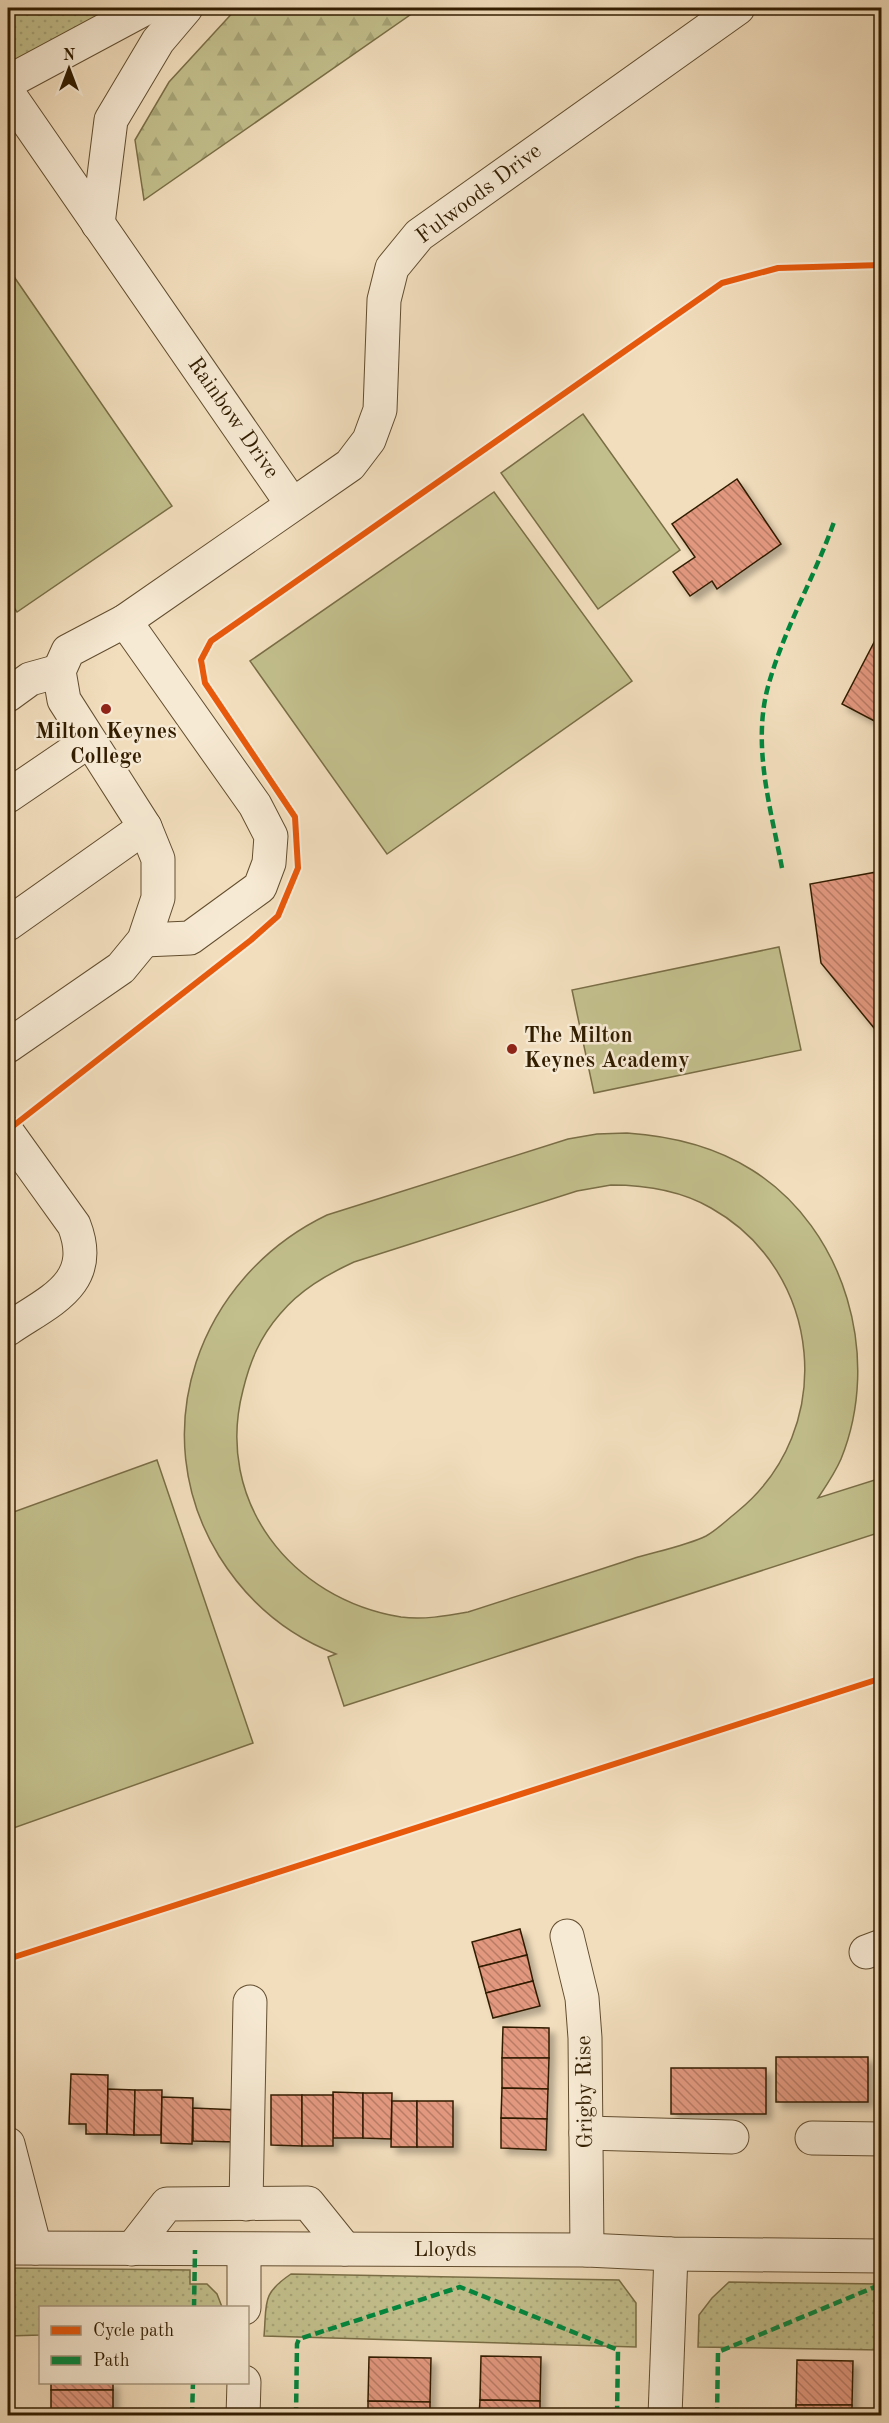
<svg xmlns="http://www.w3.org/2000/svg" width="889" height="2423" viewBox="0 0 889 2423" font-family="'Old Standard TT',serif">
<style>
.grass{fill:url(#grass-dots);stroke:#7a6e46;stroke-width:1.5}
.forest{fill:url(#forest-firs);stroke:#7a6e46;stroke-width:1.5}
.pitch{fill:#c2bf8c;stroke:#7a6e46;stroke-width:1.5;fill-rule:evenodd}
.building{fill:url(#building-back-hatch);stroke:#321d00;stroke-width:1.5;filter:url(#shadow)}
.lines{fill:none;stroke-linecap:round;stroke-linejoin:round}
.minor-casing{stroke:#624d2f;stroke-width:35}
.minor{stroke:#f7ead4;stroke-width:33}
.quiet{stroke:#00873e;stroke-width:4.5;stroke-dasharray:9 4.5;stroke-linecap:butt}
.cycleway-casing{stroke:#f7ead4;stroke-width:10}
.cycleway{stroke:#e8590c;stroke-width:6}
.poi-dot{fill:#8f2418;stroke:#f7ead4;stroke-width:2}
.labels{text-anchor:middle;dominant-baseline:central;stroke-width:5;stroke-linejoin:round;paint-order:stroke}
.street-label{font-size:22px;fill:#321d00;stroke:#f7ead4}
.poi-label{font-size:22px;font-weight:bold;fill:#321d00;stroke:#f7ead4}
</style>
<defs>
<pattern id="grass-dots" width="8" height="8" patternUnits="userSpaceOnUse" patternTransform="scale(1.5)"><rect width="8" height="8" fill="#c2bf8c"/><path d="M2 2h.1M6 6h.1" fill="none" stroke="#a7a477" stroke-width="1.8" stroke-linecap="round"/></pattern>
<pattern id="forest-firs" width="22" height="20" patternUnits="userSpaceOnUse" patternTransform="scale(1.5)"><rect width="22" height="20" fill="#c2bf8c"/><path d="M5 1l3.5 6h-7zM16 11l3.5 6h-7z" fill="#a7a477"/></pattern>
<pattern id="building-back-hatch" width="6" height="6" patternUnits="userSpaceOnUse" patternTransform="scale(1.5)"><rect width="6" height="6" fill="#e2987f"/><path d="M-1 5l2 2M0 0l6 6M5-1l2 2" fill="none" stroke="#b87b66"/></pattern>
<filter id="shadow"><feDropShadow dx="5.5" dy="5.5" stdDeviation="3" flood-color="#0004"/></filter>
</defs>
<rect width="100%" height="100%" fill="#f2debd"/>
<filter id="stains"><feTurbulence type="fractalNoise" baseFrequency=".00333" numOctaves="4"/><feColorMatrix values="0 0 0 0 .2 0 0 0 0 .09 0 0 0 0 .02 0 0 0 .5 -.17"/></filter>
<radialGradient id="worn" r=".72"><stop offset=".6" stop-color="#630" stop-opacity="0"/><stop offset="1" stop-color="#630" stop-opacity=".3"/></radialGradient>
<g class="grass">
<polygon points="8,8 146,8 8,82"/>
<polygon points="8,2268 190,2270 190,2284 207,2284 217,2294 222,2307 40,2308 40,2335 8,2336"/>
<path d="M291,2274L619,2280L636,2303V2347L264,2336C267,2303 261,2294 291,2274Z"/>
<polygon points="729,2282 881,2284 881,2350 698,2347 699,2315 712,2298"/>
</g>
<polygon class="forest" points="237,8 420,8 144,200 135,140 169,82"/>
<g class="pitch">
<polygon points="8,268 172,506 17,612 8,599"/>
<polygon points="583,414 680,550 598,609 501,473"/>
<polygon points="494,492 632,681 387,854 250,661"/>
<polygon points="779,947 801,1050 594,1093 572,990"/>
<path d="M627,1133C671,1136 714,1146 752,1170C846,1229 882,1358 841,1459C835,1473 826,1486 818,1498L881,1478V1532L344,1706L328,1657L336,1654C287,1635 247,1601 219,1556C143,1432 198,1277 327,1215L568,1139L597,1134ZM611,1185C646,1185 680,1190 711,1208C823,1271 838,1429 738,1511C728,1519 717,1530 706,1536C686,1546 654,1552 632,1559C578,1577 523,1594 468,1612C446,1616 423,1620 401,1617C291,1599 214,1501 243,1390C250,1361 260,1337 280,1314C300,1290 326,1275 354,1262L577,1191Z"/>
<polygon points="157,1460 253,1743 8,1830 8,1514"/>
</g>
<g class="building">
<polygon points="737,479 781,544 717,589 712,581 690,596 673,572 695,557 672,524"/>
<polygon points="882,627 882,725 842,704"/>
<polygon points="882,871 882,1022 874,1028 821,963 810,884"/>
<polygon points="520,1929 527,1955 479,1967 472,1942"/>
<polygon points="527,1955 533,1981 486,1993 479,1967"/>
<polygon points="533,1981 540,2006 493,2018 486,1993"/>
<polygon points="503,2027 549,2028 549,2058 502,2058"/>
<rect x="776" y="2057" width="92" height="45"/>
<polygon points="502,2058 549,2058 548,2089 502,2088"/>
<rect x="671" y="2068" width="95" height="46"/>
<polygon points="71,2074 108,2075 107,2134 86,2134 86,2124 69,2124"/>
<polygon points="502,2088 548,2089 547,2119 501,2118"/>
<polygon points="108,2089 135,2090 134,2135 107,2134"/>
<polygon points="135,2090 162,2090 161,2135 134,2135"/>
<polygon points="333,2092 363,2093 363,2138 333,2138"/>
<polygon points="363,2093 392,2093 391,2139 363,2138"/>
<polygon points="271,2095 302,2095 302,2146 271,2145"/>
<rect x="302" y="2095" width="31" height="51"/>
<polygon points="162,2097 193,2098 192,2144 161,2143"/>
<polygon points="392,2101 417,2101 417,2147 391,2147"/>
<rect x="417" y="2101" width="36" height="46"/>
<polygon points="193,2108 239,2110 239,2142 193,2141"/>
<polygon points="501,2118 547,2119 546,2150 501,2148"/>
<polygon points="481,2356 541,2357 540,2401 480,2400"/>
<polygon points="369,2357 431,2358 430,2402 368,2401"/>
<polygon points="797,2360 853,2361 852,2405 796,2405"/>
<rect x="51" y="2382" width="62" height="8"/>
<rect x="51" y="2390" width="62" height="26"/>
<polygon points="480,2400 540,2401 540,2416 479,2416"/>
<polygon points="368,2401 430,2402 430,2416 368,2416"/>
<rect x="796" y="2405" width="56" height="11"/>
</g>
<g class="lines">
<defs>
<g id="minor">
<polyline points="8,82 146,8"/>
<polyline points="8,93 292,504"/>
<polyline points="98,224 111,120 158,41 186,8"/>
<polyline points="125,621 255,805 271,836 269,863 260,887 190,938 144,940"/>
<polyline points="8,695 30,679 59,671"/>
<polyline points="8,796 89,741"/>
<polyline points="8,924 145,827"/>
<polyline points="8,1046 121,968 144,940 158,898 158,859 145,827 64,700 59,671 68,651 125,621 350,465 369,440 380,410 384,300 392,268 419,235 738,8"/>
<path d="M8,1133L74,1225C97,1284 49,1301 8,1329"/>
<polyline points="567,1936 582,1998 585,2038 587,2250"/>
<polyline points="866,1952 882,1946"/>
<polyline points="586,2133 732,2137"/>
<polyline points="812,2138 882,2139"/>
<polyline points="8,2144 35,2248"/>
<polyline points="246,2204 250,2002"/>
<polyline points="8,2248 587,2250 671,2254 882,2256"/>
<polyline points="132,2249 167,2204 308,2203 345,2249"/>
<polyline points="244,2250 244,2308"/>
<polyline points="243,2416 244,2382"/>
<polyline points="665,2416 671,2254"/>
</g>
</defs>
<use href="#minor" class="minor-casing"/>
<use href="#minor" class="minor"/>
<g class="quiet">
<path d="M782,868C771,809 751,744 769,683C785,627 815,576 834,522"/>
<polyline points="194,2308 195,2250"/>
<polyline points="192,2416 193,2382"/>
<polyline points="296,2416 297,2344 299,2339 460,2287 618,2350 617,2416"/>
<polyline points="717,2416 718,2352 882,2284"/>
</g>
<defs>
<g id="cycleway">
<polyline points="8,1130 251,940 278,916 298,868 295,817 205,683 201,660 211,641 722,283 778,268 882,265"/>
<polyline points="8,1959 882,1678"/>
</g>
</defs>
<use href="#cycleway" class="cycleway-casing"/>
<use href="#cycleway" class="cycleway"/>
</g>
<g class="poi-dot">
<circle cx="106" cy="709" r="6"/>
<circle cx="512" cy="1049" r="6"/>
</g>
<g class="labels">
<g class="street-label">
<text transform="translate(479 194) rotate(-37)">Fulwoods Drive</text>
<text transform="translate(233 418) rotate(55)">Rainbow Drive</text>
<text transform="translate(585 2092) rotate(-91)">Grigby Rise</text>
<text x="445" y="2250">Lloyds</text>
</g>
<g class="poi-label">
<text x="106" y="732">Milton Keynes<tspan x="106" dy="25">College</tspan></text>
<text x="524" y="1036" text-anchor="start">The Milton<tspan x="524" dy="25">Keynes Academy</tspan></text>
</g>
</g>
<rect width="889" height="2423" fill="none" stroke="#f2debd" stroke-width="30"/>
<rect x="9" y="9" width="871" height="2405" fill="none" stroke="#321d00" stroke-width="3"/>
<rect x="15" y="15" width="859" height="2393" fill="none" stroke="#321d00" stroke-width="1.5"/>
<rect x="39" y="2306" width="210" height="78" fill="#f7ead4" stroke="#a8987f" stroke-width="1.5"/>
<rect x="51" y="2326" width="30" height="9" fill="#e8590c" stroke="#a8987f" stroke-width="1.5"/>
<text x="93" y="2336" font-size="18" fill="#321d00">Cycle path</text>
<rect x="51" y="2356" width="30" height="9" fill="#00873e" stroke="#a8987f" stroke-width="1.5"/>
<text x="93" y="2366" font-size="18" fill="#321d00">Path</text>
<g transform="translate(69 69)" stroke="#f7ead4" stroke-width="4.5" paint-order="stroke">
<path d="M0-4.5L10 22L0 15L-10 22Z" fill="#321d00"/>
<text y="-9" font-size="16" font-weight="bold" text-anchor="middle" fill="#321d00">N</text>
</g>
<rect width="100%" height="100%" filter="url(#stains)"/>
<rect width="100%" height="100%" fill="url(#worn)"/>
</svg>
